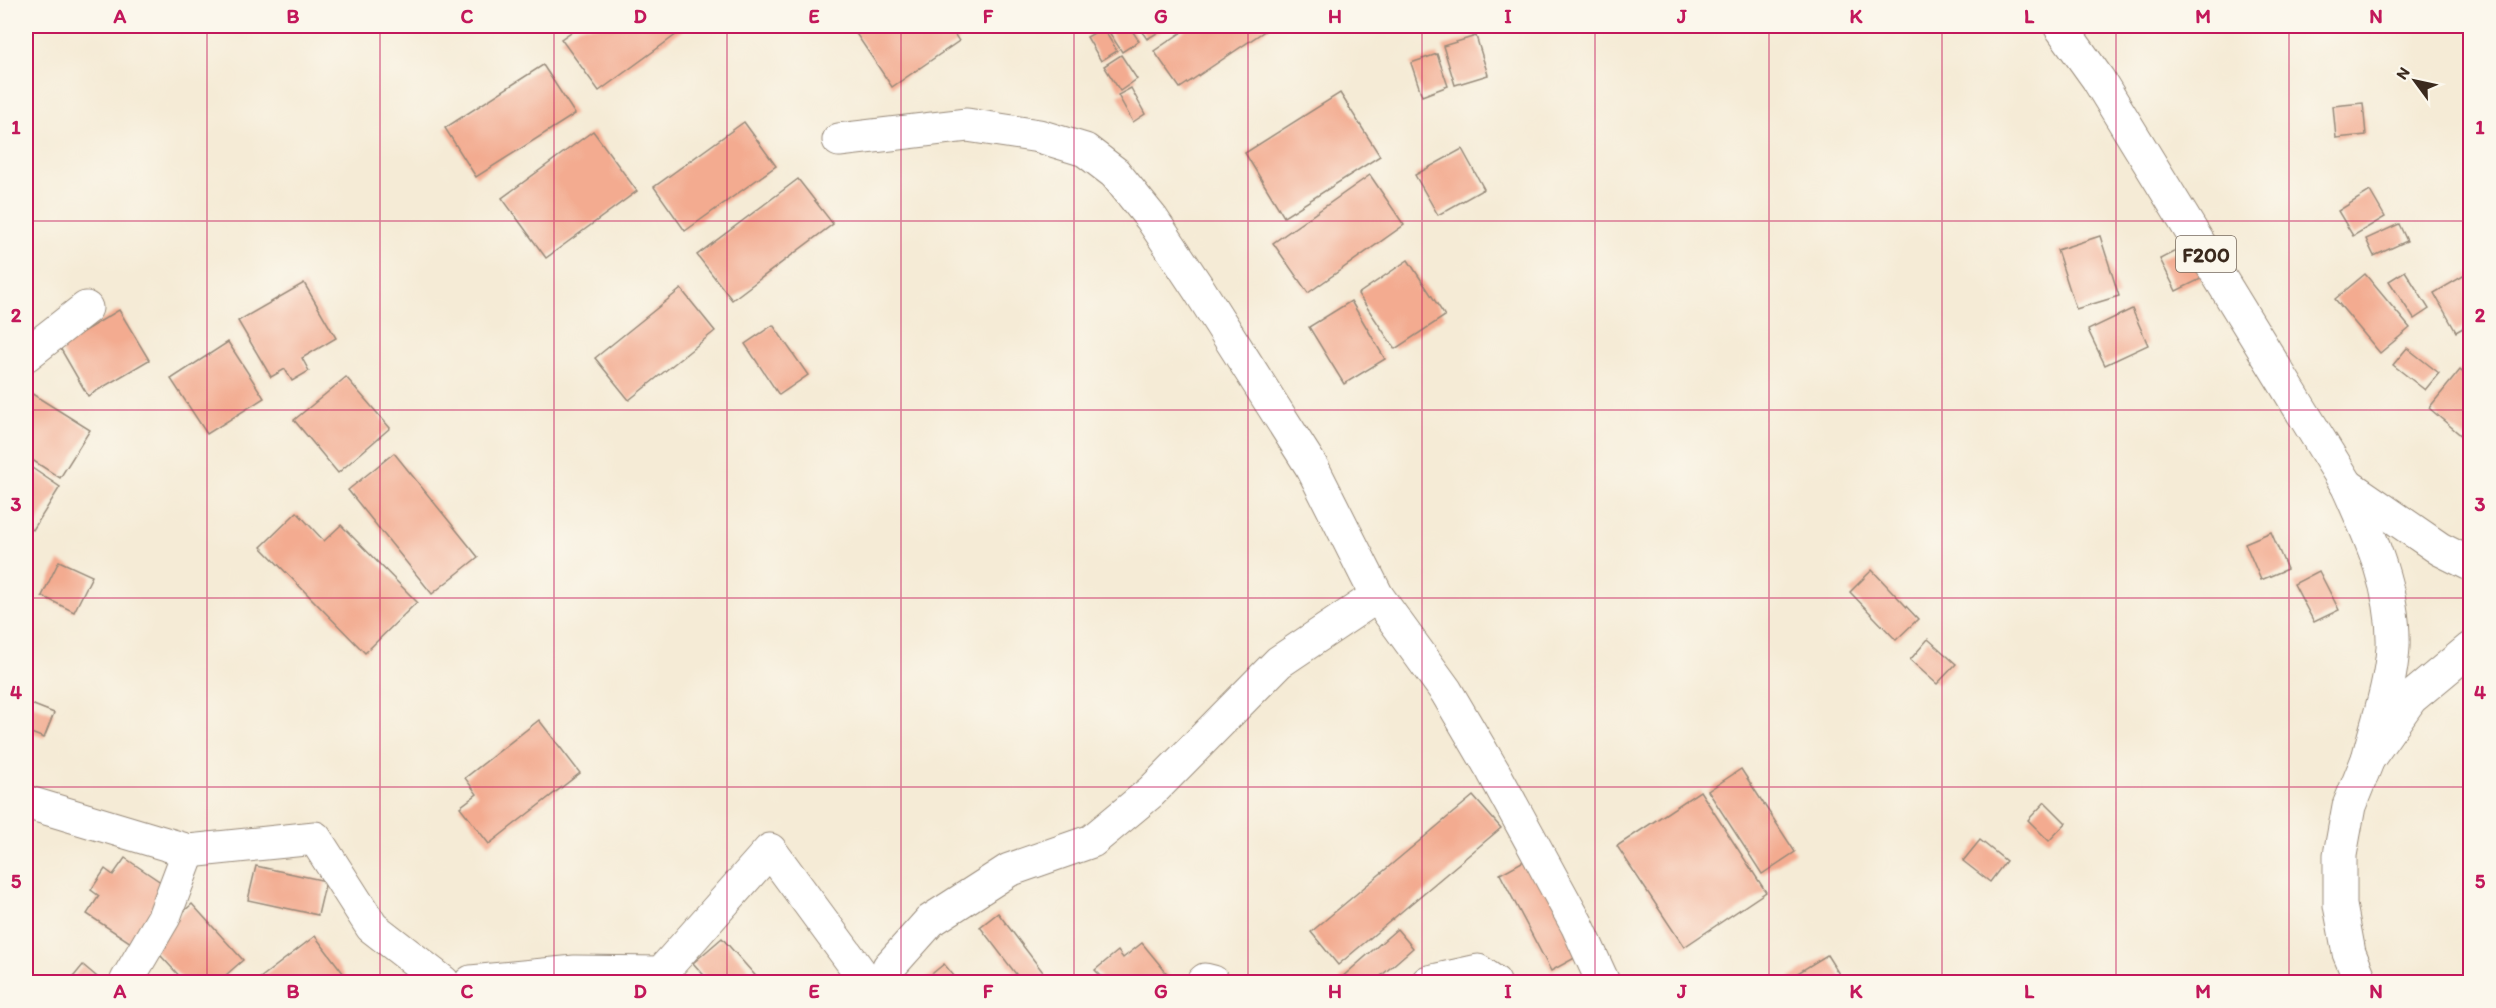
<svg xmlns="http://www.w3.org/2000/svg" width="2496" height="1008" viewBox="0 0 2496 1008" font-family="Itim,sans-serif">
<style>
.building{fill:#f3ab90}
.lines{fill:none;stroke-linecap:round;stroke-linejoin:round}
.minor-casing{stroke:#988a7a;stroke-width:35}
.primary-casing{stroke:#988a7a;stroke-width:35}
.minor{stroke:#fff;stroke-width:33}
.primary{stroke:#fff;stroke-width:33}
.grid{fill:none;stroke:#c2185b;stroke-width:1.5;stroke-opacity:0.55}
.labels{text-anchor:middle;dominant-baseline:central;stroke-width:4.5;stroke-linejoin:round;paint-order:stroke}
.shield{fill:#fbf7ec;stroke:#75685c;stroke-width:1.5}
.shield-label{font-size:21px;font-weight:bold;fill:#3b2a1e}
.neatline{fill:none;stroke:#c2185b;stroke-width:2}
.grid-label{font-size:20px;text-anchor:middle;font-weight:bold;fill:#c2185b}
</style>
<rect width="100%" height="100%" fill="#fbf7ec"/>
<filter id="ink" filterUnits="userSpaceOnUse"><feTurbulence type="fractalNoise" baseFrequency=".0167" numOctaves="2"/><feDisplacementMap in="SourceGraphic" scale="12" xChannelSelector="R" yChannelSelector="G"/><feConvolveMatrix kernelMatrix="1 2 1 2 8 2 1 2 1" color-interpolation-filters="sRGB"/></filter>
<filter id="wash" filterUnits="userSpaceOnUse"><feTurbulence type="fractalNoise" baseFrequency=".008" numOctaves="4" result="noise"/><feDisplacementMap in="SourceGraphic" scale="24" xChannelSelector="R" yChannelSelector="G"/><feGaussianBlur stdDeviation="1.35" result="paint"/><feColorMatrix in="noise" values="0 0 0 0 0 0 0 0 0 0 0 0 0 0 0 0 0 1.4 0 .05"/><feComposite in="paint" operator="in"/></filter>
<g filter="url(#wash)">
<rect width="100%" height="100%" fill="#f5ebd6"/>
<g id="blocks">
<g class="building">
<polygon points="580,26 688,26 599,91 561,39"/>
<polygon points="851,26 949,26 959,41 892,87"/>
<polygon points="1105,26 1129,26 1139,41 1122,52"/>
<polygon points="1138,26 1169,26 1147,39"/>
<polygon points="1191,26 1272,26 1180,88 1154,51"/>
<polygon points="1103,28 1117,51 1101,61 1087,37"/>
<polygon points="1476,36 1488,75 1455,85 1443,46"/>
<polygon points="1437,54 1448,86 1422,96 1411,63"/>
<polygon points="1121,55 1137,79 1120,91 1104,66"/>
<polygon points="543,65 575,114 476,177 445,128"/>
<polygon points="1131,88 1145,114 1133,122 1118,95"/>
<polygon points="1340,93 1380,156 1284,217 1245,153"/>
<polygon points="2363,103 2366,135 2336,138 2333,106"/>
<polygon points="744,122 776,166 685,231 654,187"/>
<polygon points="593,131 637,191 546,258 502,198"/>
<polygon points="1462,149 1484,189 1438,215 1415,175"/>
<polygon points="1370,175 1404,225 1308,293 1273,243"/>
<polygon points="798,179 833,224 732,300 697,255"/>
<polygon points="2370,191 2385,217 2353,236 2338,211"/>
<polygon points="2399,224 2407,241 2374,256 2366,239"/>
<polygon points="2100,236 2119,296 2076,309 2057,250"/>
<polygon points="2191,243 2207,276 2176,291 2160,259"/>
<polygon points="1408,260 1445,316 1395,349 1358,294"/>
<polygon points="2405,271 2429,309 2414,319 2389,281"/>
<polygon points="2470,272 2470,324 2456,332 2434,293"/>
<polygon points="2365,274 2410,328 2380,353 2335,299"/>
<polygon points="304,283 336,338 302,358 309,371 292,381 285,369 271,377 238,321"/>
<polygon points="681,289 715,331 629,400 595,358"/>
<polygon points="1351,301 1385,359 1344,384 1309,327"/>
<polygon points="2132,309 2148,345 2105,365 2088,330"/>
<polygon points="119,310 149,360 88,396 59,346"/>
<polygon points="773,325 808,375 779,395 745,344"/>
<polygon points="228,342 264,398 207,434 171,379"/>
<polygon points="2407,348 2439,373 2425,390 2393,365"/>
<polygon points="2460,370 2470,379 2470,443 2429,408"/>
<polygon points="346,377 390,428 338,473 294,420"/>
<polygon points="26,390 90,430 60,478 26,456"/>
<polygon points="394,453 478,557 432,594 348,490"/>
<polygon points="26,464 60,487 33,530 26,525"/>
<polygon points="297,512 324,541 341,525 417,602 365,653 261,547"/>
<polygon points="2271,532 2287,569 2261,580 2245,543"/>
<polygon points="59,561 92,576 74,612 42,596"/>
<polygon points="1872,570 1918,619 1896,640 1850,592"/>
<polygon points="2319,571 2339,610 2314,622 2294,584"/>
<polygon points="1928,639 1956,664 1937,684 1910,660"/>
<polygon points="26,702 54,713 44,738 26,731"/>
<polygon points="539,720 580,773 489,844 460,807 477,794 465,778"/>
<polygon points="1741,769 1795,852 1762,874 1708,791"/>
<polygon points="1700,791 1766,892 1684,947 1617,846"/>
<polygon points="1473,796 1501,828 1338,965 1311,932"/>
<polygon points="2045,802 2066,823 2049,841 2028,820"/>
<polygon points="1980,840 2006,861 1990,882 1963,861"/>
<polygon points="1531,857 1582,954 1551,971 1500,874"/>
<polygon points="125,858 171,889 134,945 87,914 99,896 91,890 105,869 113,875"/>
<polygon points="256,866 326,881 318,915 248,900"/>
<polygon points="192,904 243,960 218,982 185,982 149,943"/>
<polygon points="998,913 1046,976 1037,982 1022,982 980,927"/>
<polygon points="1397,929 1413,948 1374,982 1342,982 1340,979"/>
<polygon points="315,936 350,982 255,982"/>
<polygon points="722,938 761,982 710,982 693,963"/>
<polygon points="1142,943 1174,982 1093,982 1101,976 1095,970 1118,951 1123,958"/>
<polygon points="1827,955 1844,982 1790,982 1788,979"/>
<polygon points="944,964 959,982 922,982"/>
<polygon points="83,965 103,982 69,982"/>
</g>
</g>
</g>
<g filter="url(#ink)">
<use href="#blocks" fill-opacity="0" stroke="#988a7a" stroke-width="1.5"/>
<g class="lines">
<defs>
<g id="minor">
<polyline points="839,140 967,125 1039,136 1085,150 1115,173 1152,219 1198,288 1313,469 1377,596 1446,691 1493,771 1577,925 1603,982"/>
<polyline points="26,355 86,308"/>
<polyline points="26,802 189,851 315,838 372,927 443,982"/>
<polyline points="130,982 127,980 164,917 189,851"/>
<polyline points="471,982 575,972 661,973 770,850 867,982"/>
<polyline points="888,982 889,967 930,921 1009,870 1092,841 1151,792 1279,662 1377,596"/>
<polyline points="1203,982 1205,980 1213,982"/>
<polyline points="1428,982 1478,971 1494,982"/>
</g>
<g id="primary">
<path d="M2060,26L2098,79L2347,485C2370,536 2395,590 2393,647C2391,684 2377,723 2368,759"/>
<polyline points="2347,485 2440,549 2470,564"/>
<polyline points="2361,982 2349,953 2340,905 2340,855 2349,806 2368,759 2411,698 2470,649"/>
</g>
</defs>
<use href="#minor" class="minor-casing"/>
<use href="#primary" class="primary-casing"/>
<use href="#minor" class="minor"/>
<use href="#primary" class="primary"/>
</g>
</g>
<path class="grid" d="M207,26V982M380,26V982M554,26V982M727,26V982M901,26V982M1074,26V982M1248,26V982M1422,26V982M1595,26V982M1769,26V982M1942,26V982M2116,26V982M2289,26V982M26,221H2470M26,410H2470M26,598H2470M26,787H2470"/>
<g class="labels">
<rect class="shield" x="2176" y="236" width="60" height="36" rx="4.5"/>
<g class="shield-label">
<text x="2206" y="254">F200</text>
</g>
</g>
<rect width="2496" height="1008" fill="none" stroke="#fbf7ec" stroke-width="66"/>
<g transform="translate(2415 81) rotate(303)" stroke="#fbf7ec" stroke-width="4.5" paint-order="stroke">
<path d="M0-4.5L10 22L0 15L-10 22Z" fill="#3b2a1e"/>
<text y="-9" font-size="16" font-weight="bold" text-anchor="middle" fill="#3b2a1e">N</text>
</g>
<rect x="33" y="33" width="2430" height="942" class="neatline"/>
<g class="grid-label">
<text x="120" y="23">A</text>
<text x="293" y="23">B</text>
<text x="467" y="23">C</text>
<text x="640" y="23">D</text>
<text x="814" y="23">E</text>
<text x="988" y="23">F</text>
<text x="1161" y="23">G</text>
<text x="1335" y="23">H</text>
<text x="1508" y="23">I</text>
<text x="1682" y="23">J</text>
<text x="1856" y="23">K</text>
<text x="2029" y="23">L</text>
<text x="2203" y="23">M</text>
<text x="2376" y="23">N</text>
<text x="16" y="134">1</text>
<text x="2480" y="134">1</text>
<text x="16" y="322">2</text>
<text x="2480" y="322">2</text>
<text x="16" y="511">3</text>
<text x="2480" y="511">3</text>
<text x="16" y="699">4</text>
<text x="2480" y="699">4</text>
<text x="16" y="888">5</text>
<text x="2480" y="888">5</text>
<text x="120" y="998">A</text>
<text x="293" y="998">B</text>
<text x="467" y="998">C</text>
<text x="640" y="998">D</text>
<text x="814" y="998">E</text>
<text x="988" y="998">F</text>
<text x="1161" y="998">G</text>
<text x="1335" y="998">H</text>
<text x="1508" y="998">I</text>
<text x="1682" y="998">J</text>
<text x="1856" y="998">K</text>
<text x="2029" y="998">L</text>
<text x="2203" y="998">M</text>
<text x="2376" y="998">N</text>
</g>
</svg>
